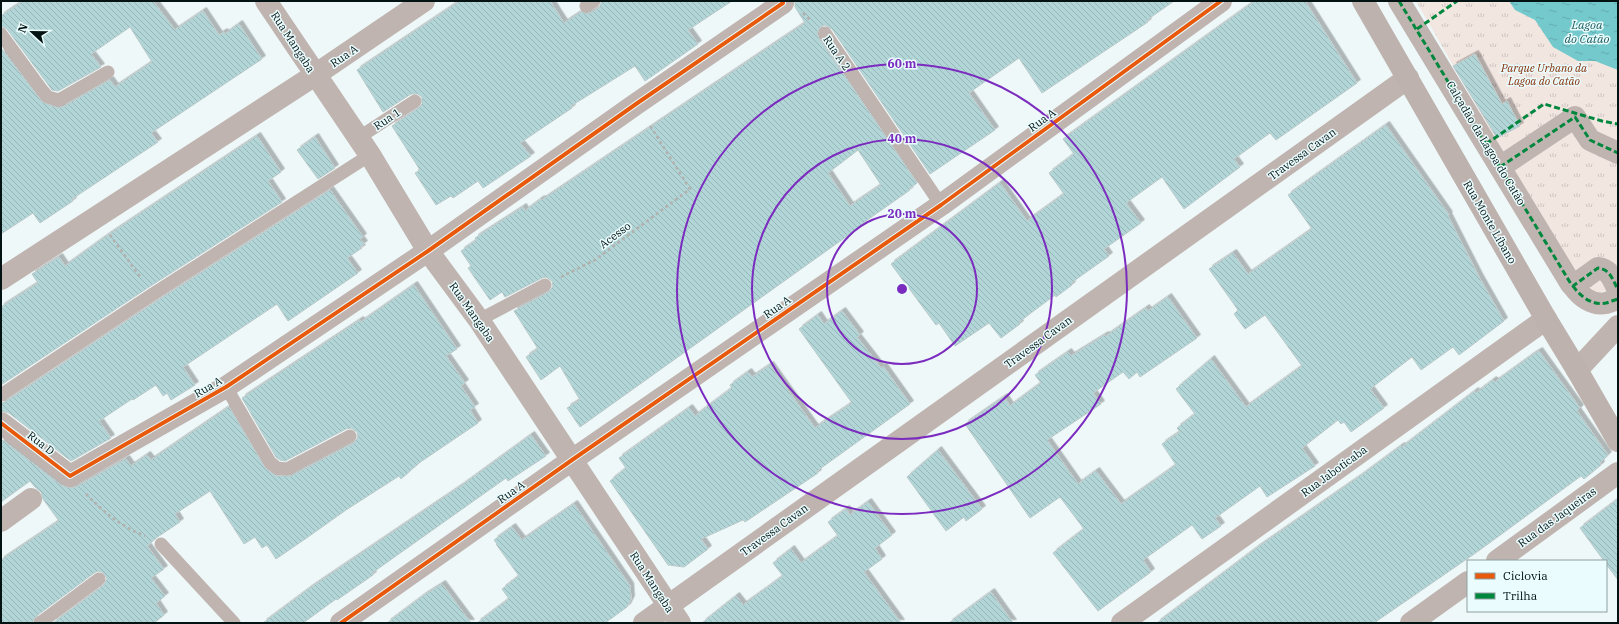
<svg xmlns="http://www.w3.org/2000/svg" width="1619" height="624" viewBox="0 0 1619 624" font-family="'IBM Plex Serif',serif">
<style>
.park{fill:url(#park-tufts)}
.water{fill:url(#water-ripples)}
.building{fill:url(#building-back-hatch);stroke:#bccaca;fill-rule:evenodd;filter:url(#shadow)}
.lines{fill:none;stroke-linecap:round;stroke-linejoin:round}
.path{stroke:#b3b1ae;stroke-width:2.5;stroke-dasharray:3 3;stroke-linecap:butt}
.lane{stroke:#c0b4b0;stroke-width:13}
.street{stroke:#c0b4b0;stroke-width:22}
.secondary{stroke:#beb2ae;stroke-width:22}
.quiet{stroke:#00873e;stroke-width:3;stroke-dasharray:6 3;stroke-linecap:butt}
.cycleway-casing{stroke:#eafcfd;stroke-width:6}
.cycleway{stroke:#e8590c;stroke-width:4}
.ring{fill:none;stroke:#7b2cbf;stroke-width:2}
.labels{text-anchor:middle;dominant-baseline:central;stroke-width:3;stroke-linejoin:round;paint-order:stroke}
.street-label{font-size:11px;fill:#031314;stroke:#eafcfd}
.park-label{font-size:11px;font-style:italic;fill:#863008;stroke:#eafcfd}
.water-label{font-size:12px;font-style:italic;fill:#1c5d5f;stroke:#eafcfd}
.centre{fill:#7b2cbf;stroke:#eafcfd;stroke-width:2}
.ring-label{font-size:12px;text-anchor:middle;font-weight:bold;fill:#7b2cbf;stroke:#eafcfd;stroke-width:3;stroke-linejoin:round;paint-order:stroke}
</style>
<defs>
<pattern id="park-tufts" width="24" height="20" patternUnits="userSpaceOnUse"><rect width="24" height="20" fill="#f2e6e1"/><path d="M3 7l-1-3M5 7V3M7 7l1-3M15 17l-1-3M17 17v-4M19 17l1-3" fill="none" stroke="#cec4c0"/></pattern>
<pattern id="water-ripples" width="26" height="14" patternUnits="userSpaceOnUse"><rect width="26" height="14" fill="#74c9cc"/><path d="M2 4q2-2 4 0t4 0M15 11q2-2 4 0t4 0" fill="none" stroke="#63acae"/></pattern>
<pattern id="building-back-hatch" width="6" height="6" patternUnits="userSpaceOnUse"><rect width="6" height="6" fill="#b2d5d7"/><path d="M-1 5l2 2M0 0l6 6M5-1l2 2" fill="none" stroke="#97b6b8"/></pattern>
<filter id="shadow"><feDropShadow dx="3.5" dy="-3.5" stdDeviation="0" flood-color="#0004"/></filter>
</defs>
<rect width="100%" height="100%" fill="#eef8f9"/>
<path class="park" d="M1416,1H1618V288C1602,293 1599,294 1583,287L1520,182Z"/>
<polygon class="water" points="1509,1 1618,1 1618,70 1595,61 1578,61 1553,47 1535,20 1515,10"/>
<g class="building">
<polygon points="23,1 153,1 175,30 203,11 219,35 224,32 225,34 239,24 262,59 151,133 158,142 72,199 73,201 40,223 33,213 1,234 1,48 42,102 57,108 63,107 110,80 115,87 152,62 130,27 91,54 101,67 58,91 52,90 7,29 1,26 1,16"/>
<polygon points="460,1 550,1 564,23 581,12 586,14 590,13 599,8 602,1 732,1 688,30 698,44 645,81 635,66 571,106 572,108 520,143 531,156 483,188 478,181 453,198 451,196 436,205 415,173 420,170 392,126 420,107 422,104 422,97 418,94 411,94 383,112 357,70"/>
<path d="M795,1H1174L1147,20L1148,22L1042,93L1019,58L980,85L969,93L995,130L930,174L832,29L825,25L820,27L817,33L818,37L917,183L909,189L910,190L863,223L864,224L580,427L567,408L580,400L560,366L541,380L526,357L538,349L514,311L549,292L553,286L552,281L546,277L542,278L505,297L502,292L490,300L468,268L471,266L461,251L477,240L475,238L523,207L525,211L541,199L542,200L805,23L795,7ZM858,150L881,185L850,206L828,173Z"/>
<polygon points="1255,1 1305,1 1357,83 1276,140 1270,133 1234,159 1240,167 1184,209 1162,177 1126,203 1141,223 1104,249 1109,256 1071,283 1072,285 1056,297 1055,295 1019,322 1020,324 1001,338 989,323 955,346 939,323 936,325 891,264 1000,183 1027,221 1064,194 1049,173 1074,154 1063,139"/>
<polygon points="1475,54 1502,104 1507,101 1520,126 1497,138 1453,66"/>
<polygon points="1386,125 1449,215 1448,216 1479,277 1504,321 1459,355 1453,347 1421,370 1412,357 1370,389 1384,408 1351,432 1344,422 1341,424 1338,420 1302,448 1315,466 1267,497 1260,486 1215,518 1221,526 1202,539 1192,525 1143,560 1151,572 1098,611 1053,553 1084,529 1060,497 1030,518 965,424 1004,397 1010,406 1041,383 1035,375 1068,352 1071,356 1105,335 1106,336 1146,308 1148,311 1168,297 1197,338 1140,377 1137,372 1129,379 1123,372 1093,393 1101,404 1047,440 1078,484 1096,471 1121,504 1158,478 1176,465 1162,444 1180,432 1177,428 1195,414 1176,389 1211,359 1246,407 1302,366 1265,315 1245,329 1234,314 1238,310 1209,269 1233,253 1248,274 1312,229 1288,195"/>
<polygon points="257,136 281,172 268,181 282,202 149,287 1,385 1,307 38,283 32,274 59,257 65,266 108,235"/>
<polygon points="315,137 335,168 318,179 297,150"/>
<polygon points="330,190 363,237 360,239 364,244 360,247 362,248 347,258 358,273 288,321 277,304 183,367 195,385 171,400 167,393 163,396 156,385 133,400 132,399 99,421 111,438 71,461 9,413 1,411 1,403 5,402 157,301"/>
<polygon points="414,285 457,349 446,356 465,383 461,386 475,407 470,410 478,423 419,463 401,479 399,476 346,510 308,537 276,559 267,545 262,548 255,537 244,544 210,491 175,514 180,522 156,538 147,546 164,569 151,578 165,596 156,603 164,615 154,623 53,623 104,585 107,578 102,572 98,571 94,573 35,617 32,623 1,623 1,560 59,521 43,499 41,492 35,487 30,481 1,502 1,439 62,486 70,488 76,487 126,459 131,466 147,455 151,460 229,407 265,468 276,476 291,476 354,443 358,437 357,432 351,428 346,429 285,461 280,460 276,457 242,398 360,320 361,322"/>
<polygon points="842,311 860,335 857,337 881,368 883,366 910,404 817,471 818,473 745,522 743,520 701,539 708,549 684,567 668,565 610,481 626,468 619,458 689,408 695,416 732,388 730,385 748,372 752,377 770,365 815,428 852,403 799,329 818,315 824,324"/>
<polygon points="1539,351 1580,408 1577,411 1608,455 1600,463 1601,465 1584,479 1581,476 1477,552 1374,623 1157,623 1258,547 1359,477 1401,446 1402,447 1475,391 1476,393 1493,380 1495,382 1531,356"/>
<polygon points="531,435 546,456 508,481 506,478 372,573 373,575 337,600 336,599 303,623 263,623 310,588 461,486"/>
<polygon points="938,450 982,509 966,521 964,517 946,531 907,477"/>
<polygon points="1618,499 1618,580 1606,564 1606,561 1604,561 1580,528"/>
<polygon points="868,502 892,535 875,548 882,559 864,572 901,623 702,623 736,596 743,605 764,590 783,576 773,563 791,549 801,563 838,536 828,522 846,509 850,515"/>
<polygon points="574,504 630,586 631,599 627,607 605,623 477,623 509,599 502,589 519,576 496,544 497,544 494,540 512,527 522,540"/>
<polygon points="442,584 471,623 387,623 423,596"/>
<polygon points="991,592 1013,623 949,623"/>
</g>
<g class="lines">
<g class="path">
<polyline points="803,13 811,21"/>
<polyline points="110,235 141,278"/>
<polyline points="561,277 595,260 690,189 649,124"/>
<path d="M86,494C106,514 119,525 145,536"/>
</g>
<g class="lane">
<polyline points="586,6 594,1"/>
<polyline points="825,33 941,205"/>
<polyline points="1,34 42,90 48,97 59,100 108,72"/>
<polyline points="358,138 415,101"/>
<polyline points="479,320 545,285"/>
<polyline points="226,387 270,462 277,468 287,469 350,436"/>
<polyline points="1,395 153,294 370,155"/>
<polyline points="161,544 234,623"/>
<polyline points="40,623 99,579"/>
</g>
<g class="street">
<polyline points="266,1 370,155 428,251 479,320 680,623"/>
<path d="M1399,1L1571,284L1573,286L1598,268C1610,269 1613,280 1618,290"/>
<polyline points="1500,167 1575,117 1590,140 1618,153"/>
<polyline points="1,279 315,75 424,1"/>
<path d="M1573,286C1580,296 1592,306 1606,303C1610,302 1614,300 1618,299"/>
<polyline points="1577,370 1618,326"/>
<polyline points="1,423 70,476 226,387 428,251 636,104 783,3 782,1"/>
<polyline points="1,521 31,499"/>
<polyline points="1497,561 1618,473"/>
<polyline points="341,623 572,460 941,205 1221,1"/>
<polyline points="644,623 1408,78"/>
<polyline points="1122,623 1546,319"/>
<polyline points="1411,623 1468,582"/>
</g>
<polyline class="secondary" points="1363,1 1546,319 1577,370 1618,441"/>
<g class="quiet">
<path d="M1399,1L1571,284L1573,286L1598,268C1610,269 1613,280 1618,290"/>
<polyline points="1417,29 1457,1"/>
<polyline points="1486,144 1544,104 1602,121 1618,124"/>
<polyline points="1500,167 1575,117 1590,140 1618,153"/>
<path d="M1573,286C1580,296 1592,306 1606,303C1610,302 1614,300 1618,299"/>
</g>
<defs>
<g id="cycleway">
<polyline points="1,423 70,476 226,387 428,251 636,104 783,3 782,1"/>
<polyline points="341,623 572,460 941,205 1221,1"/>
</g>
</defs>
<use href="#cycleway" class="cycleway-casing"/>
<use href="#cycleway" class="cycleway"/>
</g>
<g class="ring">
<circle cx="902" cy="289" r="75"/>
<circle cx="902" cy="289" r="150"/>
<circle cx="902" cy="289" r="225"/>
</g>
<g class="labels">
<g class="street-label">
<text transform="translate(293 42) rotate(57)">Rua Mangaba</text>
<text transform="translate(837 53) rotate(56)">Rua A 2</text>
<text transform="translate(344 56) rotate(-34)">Rua A</text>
<text transform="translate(387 119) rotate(-34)">Rua 1</text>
<text transform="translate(1042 120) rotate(-36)">Rua A</text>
<text transform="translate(1486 143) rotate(59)">Calçadão da Lagoa do Catão</text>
<text transform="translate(1302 154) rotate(-36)">Travessa Cavan</text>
<text transform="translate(1490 222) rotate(60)">Rua Monte Líbano</text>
<text transform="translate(615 235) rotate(-37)">Acesso</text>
<text transform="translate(777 307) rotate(-35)">Rua A</text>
<text transform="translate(472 312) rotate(55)">Rua Mangaba</text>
<text transform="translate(1038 342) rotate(-36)">Travessa Cavan</text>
<text transform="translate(208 387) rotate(-30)">Rua A</text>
<text transform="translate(41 443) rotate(38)">Rua D</text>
<text transform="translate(1334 471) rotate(-36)">Rua Jaboticaba</text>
<text transform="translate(511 492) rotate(-35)">Rua A</text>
<text transform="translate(1557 517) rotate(-36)">Rua das Jaqueiras</text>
<text transform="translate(774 530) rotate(-36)">Travessa Cavan</text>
<text transform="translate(652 582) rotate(57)">Rua Mangaba</text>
</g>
<g class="park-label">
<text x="1544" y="68">Parque Urbano da<tspan x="1544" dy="13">Lagoa do Catão</tspan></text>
</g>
<g class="water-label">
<text x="1587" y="24">Lagoa<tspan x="1587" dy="14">do Catão</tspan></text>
</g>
</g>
<circle cx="902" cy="289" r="6" class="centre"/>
<g class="ring-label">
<text x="902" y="68">60 m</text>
<text x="902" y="143">40 m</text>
<text x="902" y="218">20 m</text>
</g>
<rect width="1619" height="624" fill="none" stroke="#031314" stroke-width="4"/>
<rect x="1467" y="560" width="140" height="52" fill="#eafcfd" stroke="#8e9fa0"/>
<rect x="1475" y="573" width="20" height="6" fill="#e8590c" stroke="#8e9fa0"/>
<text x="1503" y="580" font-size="12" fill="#031314">Ciclovia</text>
<rect x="1475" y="593" width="20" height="6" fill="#00873e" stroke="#8e9fa0"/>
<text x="1503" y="600" font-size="12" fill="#031314">Trilha</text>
<g transform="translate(32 32) rotate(292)" stroke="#eafcfd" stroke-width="3" paint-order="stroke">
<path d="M0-3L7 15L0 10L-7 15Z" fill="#031314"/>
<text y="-6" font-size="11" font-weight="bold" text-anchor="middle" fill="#031314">N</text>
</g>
</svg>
